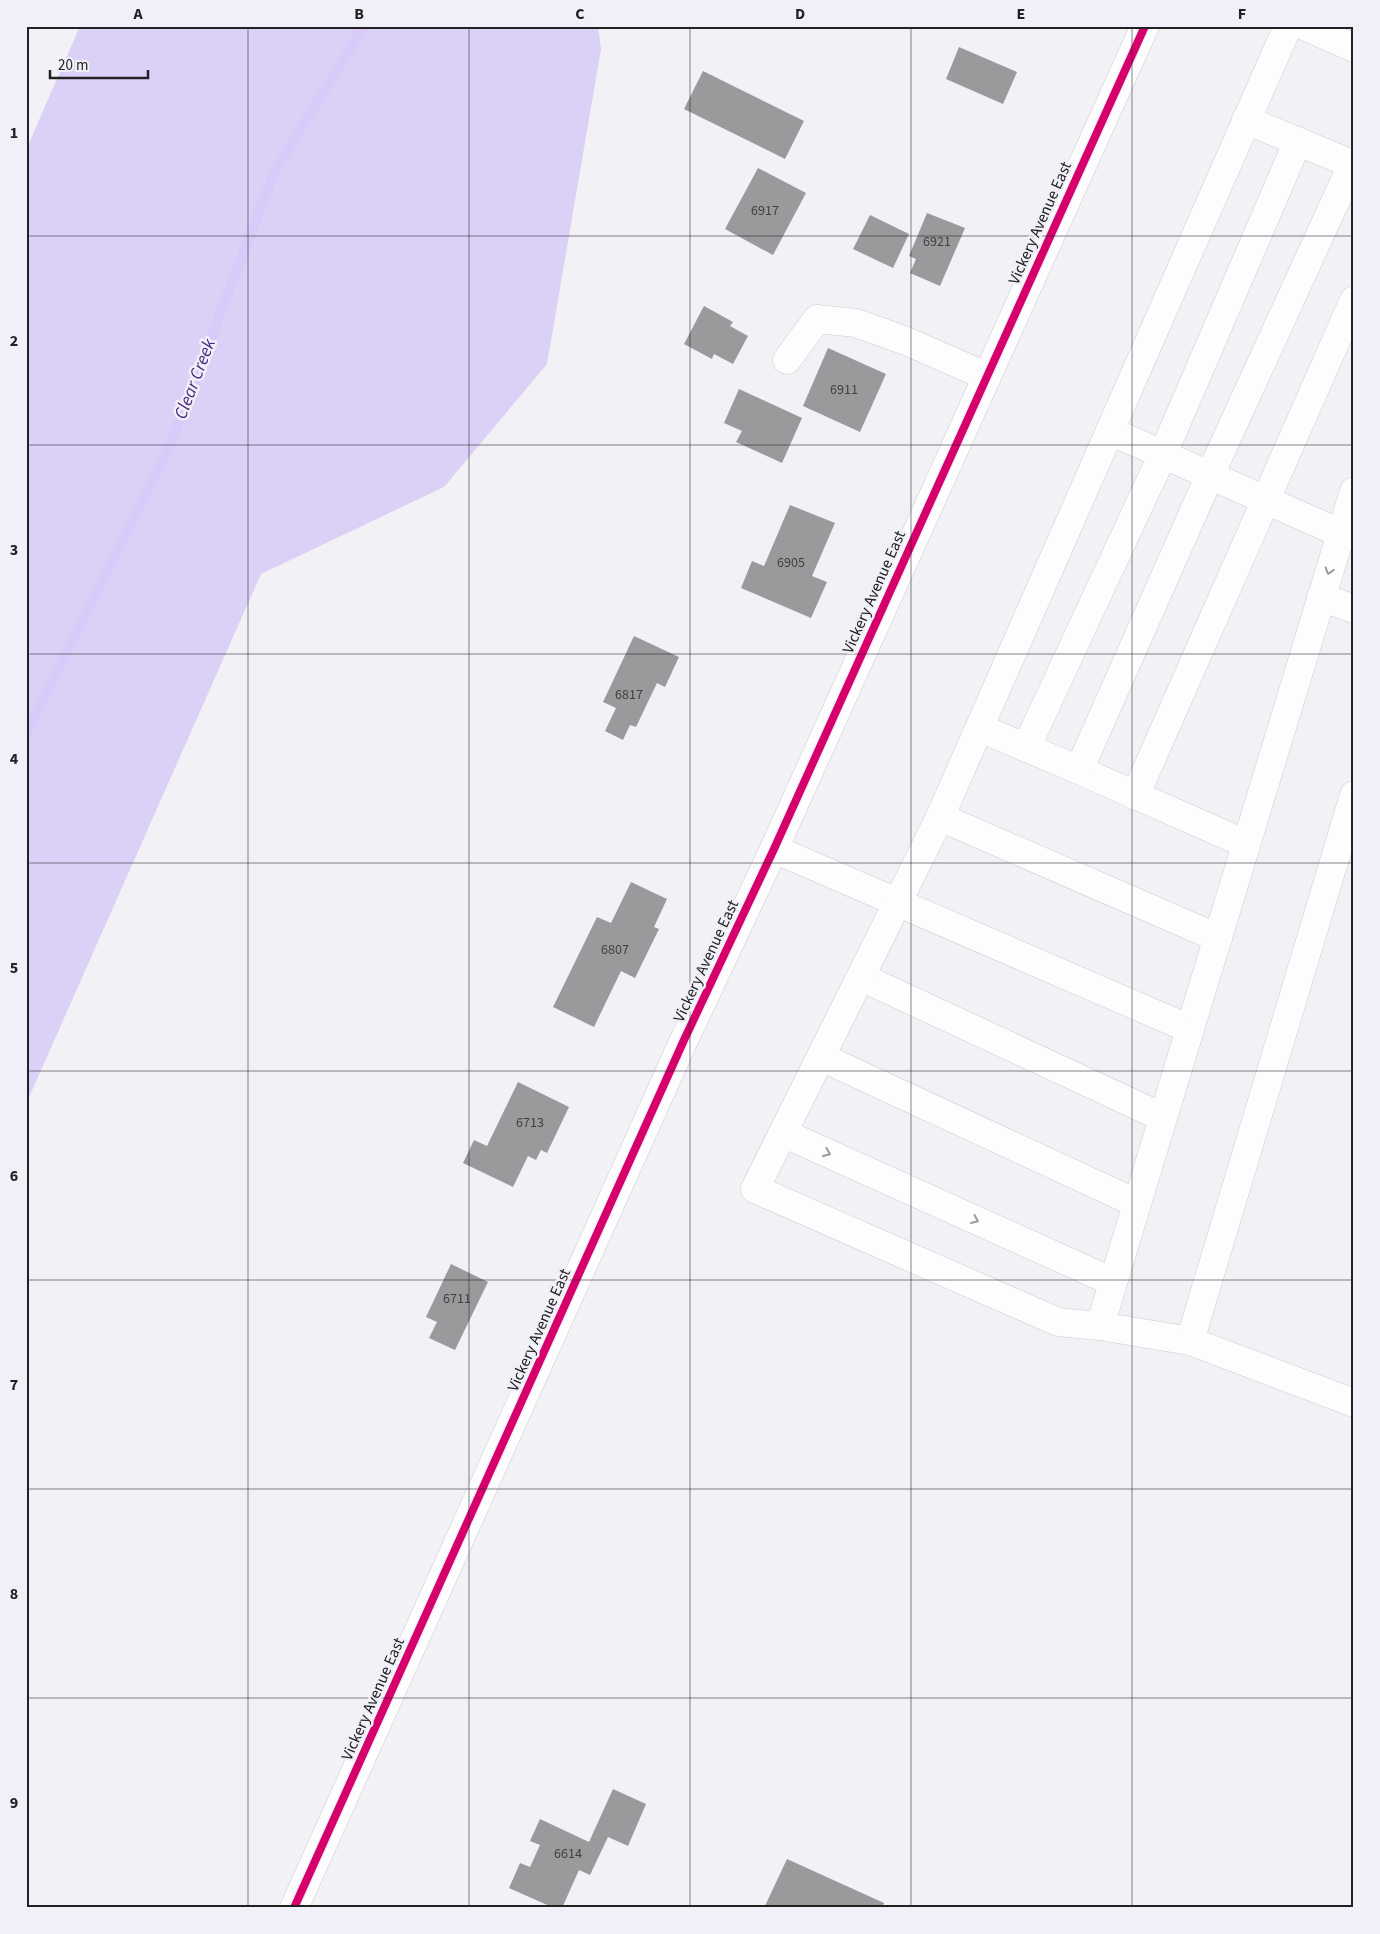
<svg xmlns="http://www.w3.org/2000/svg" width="1380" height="1934" viewBox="0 0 1380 1934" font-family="'Source Sans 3',sans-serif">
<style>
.forest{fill:#dbd0f6}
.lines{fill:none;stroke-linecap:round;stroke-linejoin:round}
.stream{stroke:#d8caf9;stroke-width:10}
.building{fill:#9a9a9c}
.minor-casing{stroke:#cdccd0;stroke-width:29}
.minor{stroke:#fdfdfe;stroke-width:28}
.cycleway-casing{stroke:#f1eff7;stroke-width:11}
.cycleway{stroke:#d6006c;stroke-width:8}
.oneway{stroke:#9a9a9c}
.grid{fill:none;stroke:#222224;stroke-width:1;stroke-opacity:0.55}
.labels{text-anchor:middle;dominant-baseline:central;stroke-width:5;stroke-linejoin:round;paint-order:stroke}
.number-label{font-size:14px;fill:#404042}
.street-label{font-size:16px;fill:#222224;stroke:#f1eff7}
.water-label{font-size:18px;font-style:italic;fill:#4b2581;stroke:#f1eff7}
.neatline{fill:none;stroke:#222224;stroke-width:2}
.grid-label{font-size:16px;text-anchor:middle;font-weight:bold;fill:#222224}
</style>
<rect width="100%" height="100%" fill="#f2f1f5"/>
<polygon class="forest" points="80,26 598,26 601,49 547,364 444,487 261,574 26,1104 26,150"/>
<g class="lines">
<polyline class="stream" points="26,734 167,452 275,171 364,26"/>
</g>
<g class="building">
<polygon points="959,47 1017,72 1003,104 946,79"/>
<polygon points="703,71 804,121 785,159 684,109"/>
<polygon points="758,168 806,193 773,255 725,229"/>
<polygon points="927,213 965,228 940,286 910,273 916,259 909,256"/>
<polygon points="870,215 909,234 893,268 853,249"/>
<polygon points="704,306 733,322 730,326 748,336 733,364 714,354 712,359 684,344"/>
<polygon points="828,348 886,374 860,432 803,406"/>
<polygon points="739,389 802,418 782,463 736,442 742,431 724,423"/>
<polygon points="790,505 835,523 812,576 827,582 811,618 741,588 752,561 764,566"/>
<polygon points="634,636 679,657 665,687 657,683 636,727 630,725 623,740 605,731 616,708 603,702"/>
<polygon points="631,882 667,899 654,927 659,929 635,978 621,971 594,1027 553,1007 597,917 611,923"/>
<polygon points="518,1082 569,1107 547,1153 541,1150 536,1160 528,1156 513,1187 463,1163 474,1140 487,1146"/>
<polygon points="451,1264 488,1282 455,1350 429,1338 437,1322 426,1317"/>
<polygon points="613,1789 646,1804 628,1846 608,1837 590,1875 579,1870 562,1908 554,1908 509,1888 520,1863 530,1867 540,1845 530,1841 540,1819 589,1842"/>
<polygon points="787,1859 884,1903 882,1908 764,1908"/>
</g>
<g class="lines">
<defs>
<g id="minor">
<polyline points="1304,26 1354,48"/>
<polyline points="1246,120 1354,165"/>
<polyline points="787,360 817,319 856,323 906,341 986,376"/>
<polyline points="1110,431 1340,533"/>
<polyline points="1321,597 1354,609"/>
<polyline points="980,728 1079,770 1246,844"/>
<polyline points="1026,748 1163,454 1298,141"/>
<polyline points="1079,770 1210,475 1352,165"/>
<polyline points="1135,796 1354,300"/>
<polyline points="940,817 1218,938"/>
<polyline points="774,849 1190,1029 1354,491"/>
<polyline points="861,977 1162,1117"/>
<polyline points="1190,1029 1100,1326 1190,1341 1354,1403"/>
<polyline points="821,1057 1136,1203"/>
<polyline points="783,1133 1113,1282"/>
<polyline points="1100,1326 1058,1322 755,1189 940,817 1288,26"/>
<polyline points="1190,1341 1354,795"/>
<polyline points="294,1908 684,1040 774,849 1145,26"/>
</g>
</defs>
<use href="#minor" class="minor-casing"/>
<use href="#minor" class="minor"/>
<defs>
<polyline id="cycleway" points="294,1908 684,1040 774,849 1145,26"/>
</defs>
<use href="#cycleway" class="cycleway-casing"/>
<use href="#cycleway" class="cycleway"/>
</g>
<defs><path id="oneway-chevron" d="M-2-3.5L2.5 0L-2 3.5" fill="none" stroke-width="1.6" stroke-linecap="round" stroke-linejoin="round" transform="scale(1.25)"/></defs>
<g class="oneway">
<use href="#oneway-chevron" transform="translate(1329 571) rotate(107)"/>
<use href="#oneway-chevron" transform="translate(827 1153) rotate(24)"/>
<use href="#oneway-chevron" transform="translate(975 1220) rotate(24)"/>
</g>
<path class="grid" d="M248,26V1908M469,26V1908M690,26V1908M911,26V1908M1132,26V1908M26,236H1354M26,445H1354M26,654H1354M26,863H1354M26,1071H1354M26,1280H1354M26,1489H1354M26,1698H1354"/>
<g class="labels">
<g class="number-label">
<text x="765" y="211">6917</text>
<text x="937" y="242">6921</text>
<text x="844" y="390">6911</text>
<text x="791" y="563">6905</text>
<text x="629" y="695">6817</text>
<text x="615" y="950">6807</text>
<text x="530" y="1123">6713</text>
<text x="457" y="1299">6711</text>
<text x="568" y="1854">6614</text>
</g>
<g class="street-label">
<text transform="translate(1040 223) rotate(-66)">Vickery Avenue East</text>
<text transform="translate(874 592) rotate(-66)">Vickery Avenue East</text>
<text transform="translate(706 961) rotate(-65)">Vickery Avenue East</text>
<text transform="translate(539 1330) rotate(-66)">Vickery Avenue East</text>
<text transform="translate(373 1699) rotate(-66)">Vickery Avenue East</text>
</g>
<g class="water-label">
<text transform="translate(195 379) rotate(-69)">Clear Creek</text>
</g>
</g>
<rect width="1380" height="1934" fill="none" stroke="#f1eff7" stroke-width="55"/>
<path d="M50 70v8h98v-8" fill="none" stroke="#222224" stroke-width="2.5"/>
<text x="58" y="70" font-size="15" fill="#222224" stroke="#f1eff7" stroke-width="4" paint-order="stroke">20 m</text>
<rect x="28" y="28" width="1324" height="1878" class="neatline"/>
<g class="grid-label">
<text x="138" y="19">A</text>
<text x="359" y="19">B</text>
<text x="580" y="19">C</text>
<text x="800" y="19">D</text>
<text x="1021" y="19">E</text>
<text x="1242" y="19">F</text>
<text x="14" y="138">1</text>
<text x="14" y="346">2</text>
<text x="14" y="555">3</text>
<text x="14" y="764">4</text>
<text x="14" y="973">5</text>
<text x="14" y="1181">6</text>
<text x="14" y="1390">7</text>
<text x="14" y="1599">8</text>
<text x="14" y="1808">9</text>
</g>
</svg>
